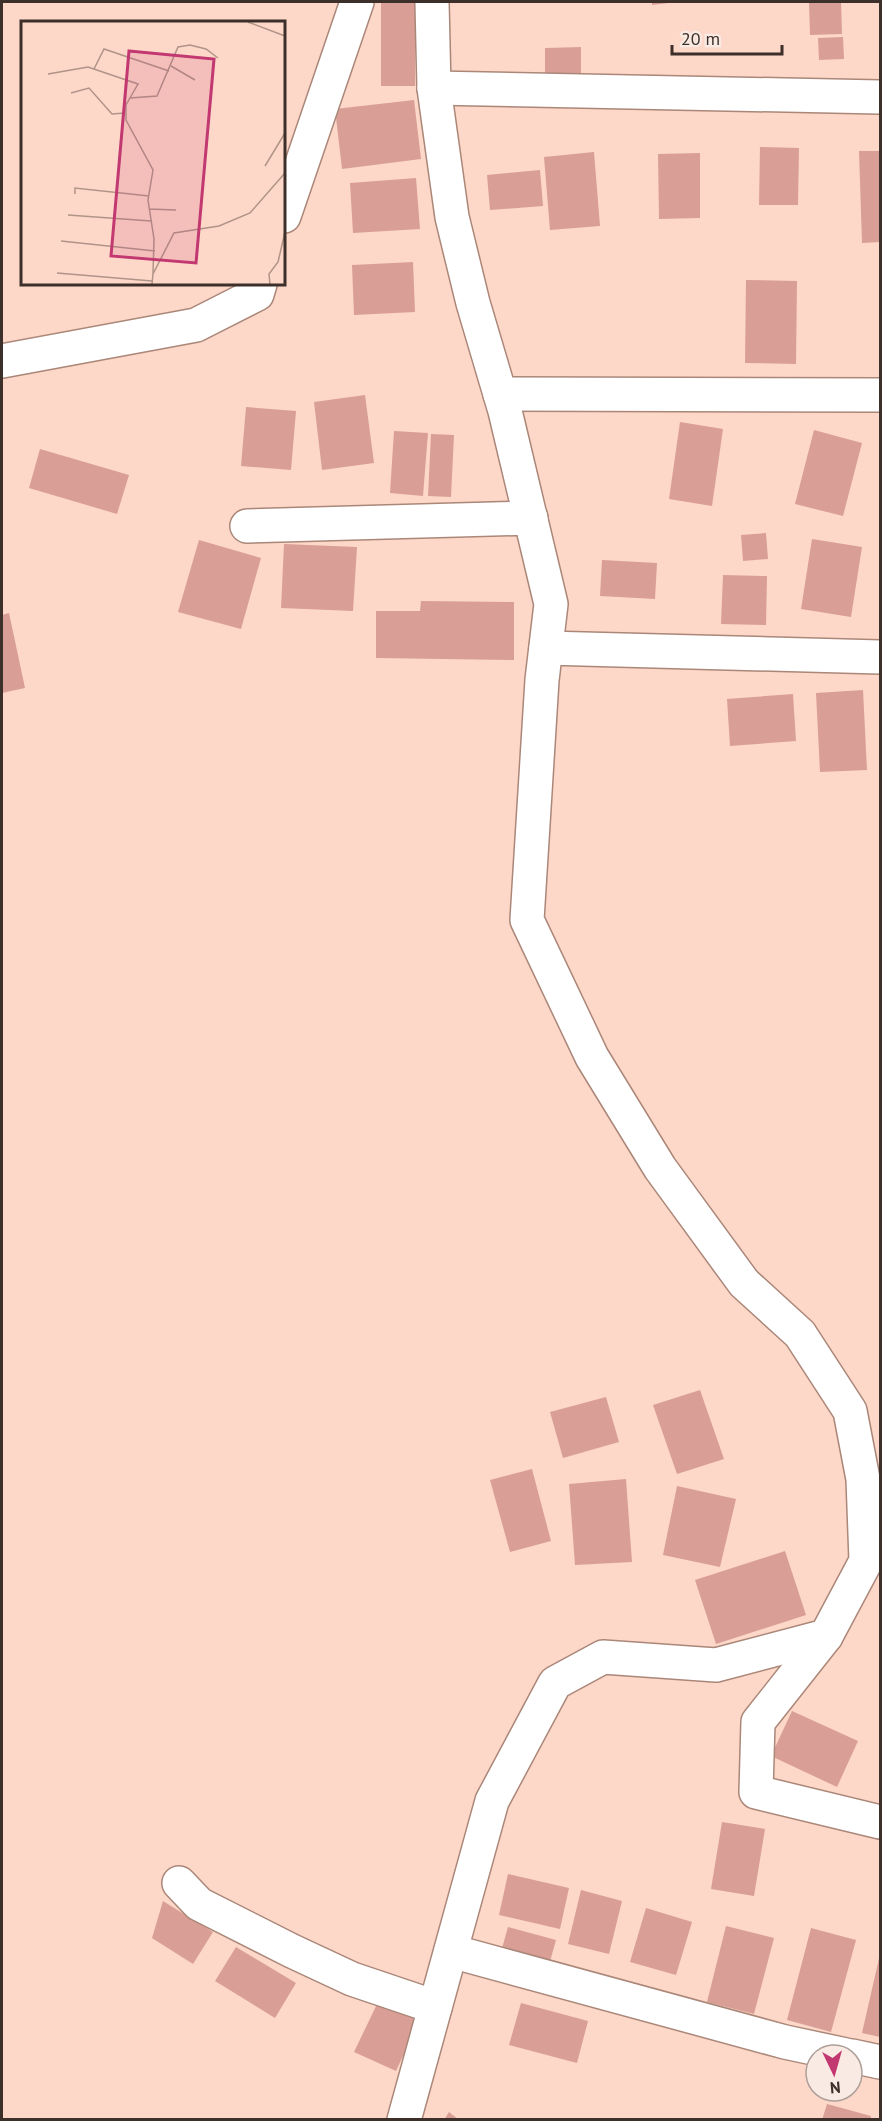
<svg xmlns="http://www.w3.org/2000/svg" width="882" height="2121" viewBox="0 0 882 2121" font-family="'PT Sans',sans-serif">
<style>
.building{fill:#d99f96}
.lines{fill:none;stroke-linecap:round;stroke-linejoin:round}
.minor-casing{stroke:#aa8779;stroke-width:36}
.minor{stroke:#fff;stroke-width:33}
.inset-road{fill:none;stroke:#b09488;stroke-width:1.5}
.view{fill:#c23871;fill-opacity:0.15;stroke:#c23871;stroke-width:3}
.inset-edge{fill:none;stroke:#3d2f29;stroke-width:3}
</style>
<rect width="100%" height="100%" fill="#fdd7c8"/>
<g class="building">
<rect x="381" y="2" width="34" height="84"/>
<polygon points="652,2 669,2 669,3 652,5"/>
<polygon points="809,2 841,2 842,34 810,35"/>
<polygon points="843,37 844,59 819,60 818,38"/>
<polygon points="581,47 581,73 545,73 545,48"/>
<polygon points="414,100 421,159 342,169 335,109"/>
<polygon points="760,147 799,148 798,205 759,205"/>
<polygon points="859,151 880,151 880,242 862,243"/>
<polygon points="594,152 600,226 550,230 544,157"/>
<polygon points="700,153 700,218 659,219 658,154"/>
<polygon points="540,170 543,206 490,210 487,175"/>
<polygon points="416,178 420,229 353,233 350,183"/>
<polygon points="413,262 415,312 354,315 352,265"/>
<polygon points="746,280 797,281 796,364 745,363"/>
<polygon points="365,395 374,463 322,470 314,402"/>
<polygon points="246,407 296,411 291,470 241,466"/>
<polygon points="680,422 723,429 712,506 669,499"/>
<polygon points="814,430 862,443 843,516 795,504"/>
<polygon points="394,431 428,433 423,496 390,493"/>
<polygon points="431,434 454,435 451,497 428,496"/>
<polygon points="40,449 129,475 117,514 29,488"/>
<polygon points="766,533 768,559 743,561 741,535"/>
<polygon points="812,539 862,547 851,617 801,609"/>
<polygon points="199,540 261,558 241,629 178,612"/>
<polygon points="284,544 357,547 353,611 281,608"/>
<polygon points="602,560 657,563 655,599 600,596"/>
<polygon points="723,575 767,576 766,625 721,624"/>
<polygon points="421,601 514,602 514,660 376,658 376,611 420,611"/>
<polygon points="9,613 25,688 2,693 2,615"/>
<polygon points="863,690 867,770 820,772 816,693"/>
<polygon points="793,694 796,741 730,746 727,699"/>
<polygon points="700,1390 724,1459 677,1474 653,1405"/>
<polygon points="606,1397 619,1442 563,1458 550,1412"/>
<polygon points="532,1469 551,1541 510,1552 490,1480"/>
<polygon points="626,1479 632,1562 575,1565 569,1484"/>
<polygon points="677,1486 736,1499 720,1567 663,1555"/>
<polygon points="785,1551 806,1615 716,1644 695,1580"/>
<polygon points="792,1711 858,1741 837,1787 771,1756"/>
<polygon points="722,1822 765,1829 754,1896 711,1889"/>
<polygon points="508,1874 569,1888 560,1929 499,1915"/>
<polygon points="581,1890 622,1901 609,1954 568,1944"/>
<polygon points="163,1901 213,1932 193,1964 152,1938"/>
<polygon points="646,1908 692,1922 676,1975 630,1962"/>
<polygon points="726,1926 774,1938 754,2014 707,2002"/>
<polygon points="508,1927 556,1940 549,1965 501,1952"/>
<polygon points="811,1928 856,1940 831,2032 787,2020"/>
<polygon points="236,1947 296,1983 275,2018 215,1981"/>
<polygon points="880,1954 880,2037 862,2033"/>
<polygon points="378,2002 419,2021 396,2071 354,2052"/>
<polygon points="521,2003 588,2021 577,2063 509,2045"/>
<polygon points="827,2104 871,2116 870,2120 822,2120"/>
<polygon points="449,2112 459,2120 444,2120"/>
</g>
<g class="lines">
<defs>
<g id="minor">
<polyline points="434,88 880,97"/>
<polyline points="284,216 357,2"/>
<polyline points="2,361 196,325 257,294 260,284"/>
<polyline points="500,394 880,395"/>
<polyline points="247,526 531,518"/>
<polyline points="546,648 880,657"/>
<polyline points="826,1636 758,1722 756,1792 880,1822"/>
<polyline points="179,1883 199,1904 292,1951 352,1979 435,2007"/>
<polyline points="451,1951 785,2042 846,2055"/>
<polyline points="852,2056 880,2062"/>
<polyline points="404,2120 492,1801 555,1683 603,1657 716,1665 826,1636 866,1561 863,1479 850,1411 800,1334 744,1283 660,1168 592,1057 527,920 542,680 551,604 505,411 473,303 452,217 434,88 432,2"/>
</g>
</defs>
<use href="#minor" class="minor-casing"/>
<use href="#minor" class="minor"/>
</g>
<g transform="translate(21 21)">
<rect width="264" height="264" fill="#fdd7c8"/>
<path class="inset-road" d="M227,1L264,15M150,45L174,59M73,48L83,28L148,50M27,53L67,46L117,63L109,77M50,72L68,67L91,93L104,92M244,145L264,112M54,173V167L128,175M128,188L155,189M47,194L130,200M40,220L134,230M36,252L131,260M132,253L133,218L127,179L132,149L105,99V84L109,77L136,75L157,26L169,24L185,28L197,37M131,263L132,253L153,212L198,205L229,192L264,152M249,263L248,253L257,241L264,211"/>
<path class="view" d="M108,30L193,38L175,242L90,235Z"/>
<rect width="264" height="264" class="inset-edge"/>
</g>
<rect width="882" height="2121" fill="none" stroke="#3d2f29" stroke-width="6"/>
<g transform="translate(834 2073) rotate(175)"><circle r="28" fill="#faeae4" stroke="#ae9f99" stroke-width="1.5"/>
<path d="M0-4.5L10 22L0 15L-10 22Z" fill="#c23871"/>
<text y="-9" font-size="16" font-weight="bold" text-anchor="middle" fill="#3d2f29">N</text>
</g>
<path d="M672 45v9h110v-9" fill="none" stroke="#3d2f29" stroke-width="3"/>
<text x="681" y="45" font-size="18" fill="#3d2f29" stroke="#faeae4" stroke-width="4.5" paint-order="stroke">20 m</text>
</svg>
